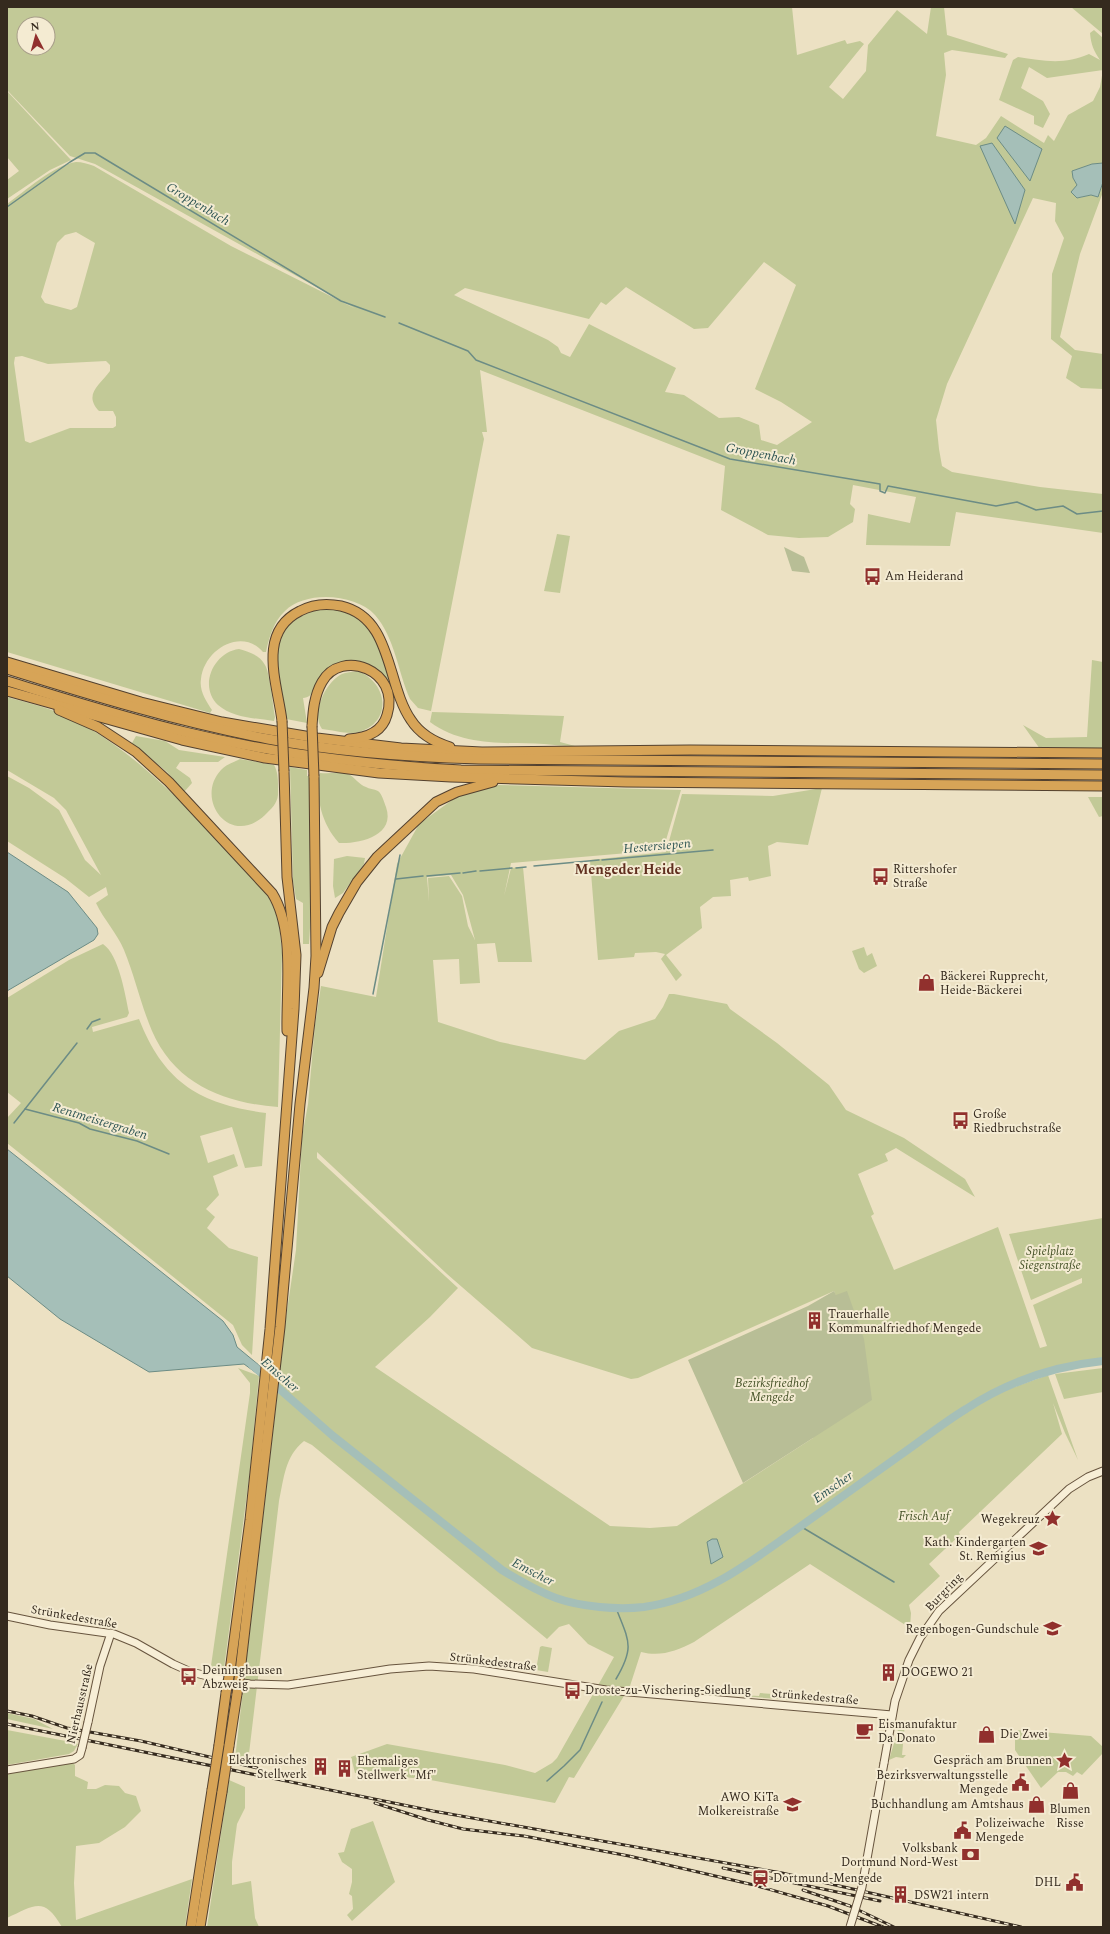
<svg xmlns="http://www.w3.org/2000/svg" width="1110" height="1934" viewBox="0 0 1110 1934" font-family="Spectral,serif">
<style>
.green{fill:#c2c997;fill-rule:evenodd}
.cemetery{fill:#b8be96}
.water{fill:#a5bfb8;stroke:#6c8c85}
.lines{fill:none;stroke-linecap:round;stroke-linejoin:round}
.stream{stroke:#6c8c85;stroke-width:1.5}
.river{stroke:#a5bfb8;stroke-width:8}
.secondary-casing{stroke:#67543e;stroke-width:9}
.highway-casing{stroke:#53412f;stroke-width:11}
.secondary{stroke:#f7eed6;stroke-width:7}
.highway{stroke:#d7a457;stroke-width:9}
.rail-casing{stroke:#352a1e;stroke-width:3}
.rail{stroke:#f4ebd2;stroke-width:1.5;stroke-dasharray:4.5;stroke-linecap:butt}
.secondary-bridge-casing{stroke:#67543e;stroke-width:9;stroke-linecap:butt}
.highway-bridge-casing{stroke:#53412f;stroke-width:11;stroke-linecap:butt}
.secondary-bridge{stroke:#f7eed6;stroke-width:7}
.highway-bridge{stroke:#d7a457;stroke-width:9}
.labels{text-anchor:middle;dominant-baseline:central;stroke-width:4;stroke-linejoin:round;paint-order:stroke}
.poi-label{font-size:12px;fill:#352a1e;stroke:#f4ebd2;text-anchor:start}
.park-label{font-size:12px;font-style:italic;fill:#445126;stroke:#f4ebd2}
.street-label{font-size:12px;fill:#352a1e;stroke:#f4ebd2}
.water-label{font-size:13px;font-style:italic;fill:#2e5554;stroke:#f4ebd2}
.quarter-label{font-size:14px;font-weight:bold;fill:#602f1f;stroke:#f4ebd2}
</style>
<rect width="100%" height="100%" fill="#ece1c3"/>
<g class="green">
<path d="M7,7H792L797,55L845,40L847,44L860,41L864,44L829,87L843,99L866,71L868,45L897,10L927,34L931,7H944L947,35L1008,54L1005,58L952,50L944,53L946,75L936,136L976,145L986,138L1001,116L1044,143L1048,135L1054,141L1068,115L1093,101L1100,87L1103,70L1047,78L1029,67L1021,88L1043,101L1050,114L1043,128L1034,124V116L999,100L1013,60L1018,57C1043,61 1065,65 1089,54L1100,60C1094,51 1091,45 1090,33L1094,30L1103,38V163L1092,164L1072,171L1073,178L1077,185L1078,198L1091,195L1098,197L1103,182V192L1080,254L1060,337L1075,350L1103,354V389L1081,388L1066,378L1072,356L1051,339L1052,274L1064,238L1055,221L1056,203L1033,198L947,384L936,420L939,449L942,466L952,472L1040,487L1103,494V533L956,512L950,546L866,545L868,514L910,523L916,497L853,485L850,504L855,509L853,522L828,537L799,538L768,535L721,510L725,466L480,370L487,432H482L484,439L431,711L418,708L410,699C398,672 395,638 375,615C356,594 306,590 285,611C274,621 269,637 266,652H263C242,627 204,649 201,679C199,690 206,701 212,710L210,713L7,652V204C24,192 55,164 76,162C82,162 88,164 94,166L231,246L356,309L95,164L70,156L7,90ZM24,24H48V48H24ZM76,232L95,243L77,307L71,310L45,303L41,297L57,243L65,235ZM764,262L796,285L755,389L781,402L812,422L777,445L761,440L759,425L739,417L719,418L684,395L665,392L676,368L589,324L570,357L561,353L558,347L548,340L454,295L465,288L589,319L601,302L606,305L626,287L694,329L708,328ZM22,356L48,364L106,361L110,365V371C100,385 83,394 99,411H113L116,417V426L113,428H70L30,443L25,441L14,363L15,357Z"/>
<polygon points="1071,7 1103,7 1103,34"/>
<polygon points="7,91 71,160 50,170 7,199 7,180 19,171 7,157"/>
<polygon points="557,534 570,536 560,593 544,591"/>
<path d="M331,608C375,617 379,645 390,683L379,671L369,665L322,675C317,682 314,698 303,698L307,723L286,719C285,710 284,701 282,692C280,680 275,667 276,656C278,625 303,610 331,608Z"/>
<path d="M239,649C249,652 260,655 265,665C270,673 273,706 275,717L274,721C255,718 233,718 218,705C198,686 214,652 239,649Z"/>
<polygon points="1092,660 1103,662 1103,749 1040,749 1023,725 1046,738 1087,737"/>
<path d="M358,671C388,683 393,722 359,732C349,735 333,730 322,729C311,713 325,684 340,675C345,672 353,672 358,671Z"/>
<path d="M7,697C25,702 45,707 62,714C144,752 204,827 265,891L273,905L279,924L282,953L278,1107C224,1103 175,1084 152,1031C141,1005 135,977 124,950C117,933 104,920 96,903L108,895L106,887L89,897L65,878L7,841V776L29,788L59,810L85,860L101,875L66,810L54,798L7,770Z"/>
<path d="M432,712L564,716L560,742L575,746C565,746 555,745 544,744C505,742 464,747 430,722Z"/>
<polygon points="136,736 165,741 179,750 225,757 218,762 180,762 176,768 190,778 192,783 184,792 167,772 132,743"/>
<path d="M240,759L274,765C279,773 278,786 278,795C277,804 271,809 265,815C230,848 194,799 221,770C225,765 234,762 240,759Z"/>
<polygon points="290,767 307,770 307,776 309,776 312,896 309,944 303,944 303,903 296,899 293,881"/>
<path d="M320,773C328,774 341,772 348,774C355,777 359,785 366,787C369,789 374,789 378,791C382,794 384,802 386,807C396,836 359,844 339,843C322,824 315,798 320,773Z"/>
<path d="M498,785L681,790L663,850L511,863L504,896L511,868L523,867L532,962H498L495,943L477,944L480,983L460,984L459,959L433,960L438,1022L500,1042L585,1060L619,1031L655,1019L663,1007L669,994H674L727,1004L730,1009L777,1043L829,1085L846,1110L904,1138L965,1179L975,1197L896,1148L885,1154L888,1161L858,1174L874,1214L871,1216L894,1270L998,1227L1040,1348L1047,1346L1033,1305L1082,1283V1278L1031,1300L1009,1234L1103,1218V1361C1063,1366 1026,1377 990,1396L1048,1375L1078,1460L1065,1433L1053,1403L1062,1434L959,1532L960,1535L929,1564L940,1576L909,1605L911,1613L910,1628L810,1564L694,1642C676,1651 661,1657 641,1652L630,1686L574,1778L569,1777L555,1803L425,1779L355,1773L351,1757L387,1744L505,1765L535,1773L552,1763L557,1758L614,1657L588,1644L569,1624L559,1627L547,1639L312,1445L304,1441C285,1456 284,1478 279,1501L248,1762L235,1759L278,1389L302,1409L278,1388L284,1331L296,1250L302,1137L308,1104L315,1025L321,986L376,997L397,864L419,824L459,795ZM451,875L463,895L475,940L468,926L462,896L449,876L428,878L429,902L427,877ZM317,1152L447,1274L532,1348L631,1379L638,1378L834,1291L836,1296L813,1438L677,1526L650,1528L610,1526L375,1367L430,1317L458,1288L317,1158Z"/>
<polygon points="822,788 808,845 777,842 768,846 771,876 749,881 748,877 730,880 731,896 713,897 700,907 702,928 666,955 682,975 676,981 661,959 665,954 656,952 635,953 634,957 598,960 590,860 666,852 682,794 773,796"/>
<polygon points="1088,797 1103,797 1103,816 1099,817"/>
<polygon points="347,856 365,858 364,864 343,893 335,898 333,886 334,859"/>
<path d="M103,944C119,955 125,994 129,1013L127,1017L92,1027L93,1032L139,1019C164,1083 200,1104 266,1113L262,1166L245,1168L232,1127L200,1136L208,1163L234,1154L238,1166L213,1176L219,1195L206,1209L215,1217L207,1228L229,1248L258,1257L252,1355L242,1345L233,1325L7,1143V1118L21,1103L7,1092V998L69,960Z"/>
<polygon points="864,947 867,956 872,953 877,966 864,973 859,969 852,951"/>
<polygon points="238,1368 259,1376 250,1471 223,1676 210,1673 250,1393 250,1383"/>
<polygon points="1103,1368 1103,1392 1064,1399 1055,1374"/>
<polygon points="542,1646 552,1648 548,1672 536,1670 540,1647"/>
<polygon points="696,1687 696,1691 712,1692 713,1689 716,1689 716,1693 736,1694 737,1691 740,1691 740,1695 759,1696 760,1693 814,1697 814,1702 694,1692 693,1690"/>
<polygon points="7,1713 34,1719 53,1729 7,1719"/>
<polygon points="900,1723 905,1723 902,1755 906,1755 903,1758 896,1757 889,1760"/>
<polygon points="7,1730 71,1742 78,1744 74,1751 69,1754 7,1765"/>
<polygon points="1015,1730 1091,1736 1103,1747 1103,1753 1082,1775 1077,1772 1073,1776 1066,1772 1058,1772 1041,1788 1015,1750"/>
<path d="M72,1762L75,1765V1776L88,1782L87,1789H96L105,1785L119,1786L125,1793L136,1796L141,1811L125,1827L99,1843L76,1846L74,1883L76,1920L192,1879L185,1927H62C44,1896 35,1905 7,1918V1773Z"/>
<polygon points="229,1780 245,1787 245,1808 237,1824 232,1862 232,1885 251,1881 255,1918 259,1927 207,1927"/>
<polygon points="373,1821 395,1882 352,1921 347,1915 353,1909 352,1896 349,1894 352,1882 352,1869 342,1862 338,1853 344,1852 351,1829"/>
</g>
<g class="cemetery">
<polygon points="784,547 804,557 810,573 792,571"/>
<polygon points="834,1291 836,1295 847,1291 864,1339 872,1400 743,1483 688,1360 808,1306"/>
</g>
<g class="water">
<polygon points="1005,126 1042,149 1030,181 997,138"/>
<polygon points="992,143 1025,190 1015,224 980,146"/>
<polygon points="1103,163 1103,182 1098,197 1091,195 1077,198 1071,192 1077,185 1073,178 1072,171 1092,164"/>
<polygon points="7,852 68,892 97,928 98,934 94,940 7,991"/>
<polygon points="7,1149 223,1321 233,1335 237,1347 260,1366 259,1375 244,1364 149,1372 60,1319 7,1276"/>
<polygon points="712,1539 717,1539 723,1557 711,1564 707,1542"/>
</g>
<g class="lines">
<g class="stream">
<polyline points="7,207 70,162 85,153 95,153 341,301 385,317"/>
<polyline points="399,323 468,351 476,360 730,459 880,484 880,491 885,493 888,486 996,506 1017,502 1036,510 1063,506 1077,514 1103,511"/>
<polyline points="602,860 713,850"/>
<polyline points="534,866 599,860"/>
<polyline points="516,868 526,867"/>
<polyline points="480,871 512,868"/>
<polyline points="463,873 476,871"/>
<polyline points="427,876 460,873"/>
<polyline points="396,879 423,876"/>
<polyline points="373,994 400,855"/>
<polyline points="87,1029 92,1022 100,1019"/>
<polyline points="25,1109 79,1123 90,1129 137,1141 169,1154"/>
<polyline points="14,1123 77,1043"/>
<polyline points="800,1526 894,1582"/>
<path d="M616,1608C629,1641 635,1647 616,1679"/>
<polyline points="547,1781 564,1766 580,1750 602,1702"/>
</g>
<path class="river" d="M252,1365L333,1436L502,1570C520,1581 537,1591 556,1598C581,1607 618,1610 644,1607C702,1599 748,1564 794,1531C829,1506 864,1481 899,1456C922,1440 943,1423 966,1409C1007,1382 1055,1366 1103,1361"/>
<defs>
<g id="secondary">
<polyline points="7,1616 50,1625 114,1634 136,1643 173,1664 191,1672 228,1681 250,1684 288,1685 390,1669 429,1666 474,1669 606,1690 892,1715"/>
<polyline points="88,1722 100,1666 111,1633"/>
<polyline points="884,1763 895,1701 909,1660 920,1638 939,1611 1069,1489 1088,1477 1103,1471"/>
<polyline points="7,1770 74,1759 80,1755 82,1748"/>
</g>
<g id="highway">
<polyline points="7,662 141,702 222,722 317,738 401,748 482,752 690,750 1103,753"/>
<path d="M7,669C93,696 179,722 268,739C337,752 408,757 479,759L1103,764"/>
<path d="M7,681C66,699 125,718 185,732C275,754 368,765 461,770L1103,775"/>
<polyline points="7,691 182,740 265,758 379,773 451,777 626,782 1103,786"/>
<path d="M59,710L98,727L136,752L169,782L272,893C295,930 286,988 287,1031"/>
<path d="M282,721C278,685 256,633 300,611C313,604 327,603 341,606C393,618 386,684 411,720C420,734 434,742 450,747"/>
<path d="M312,726C313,711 314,696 322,682C341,648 401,670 387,715C382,733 365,738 349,739"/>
<polyline points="318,973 332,927 339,913 357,882 377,857 436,802 457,792 493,782"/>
<polyline points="230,1671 250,1520 270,1329 294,1009 296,955 287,877 284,771"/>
<polyline points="240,1672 280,1327 300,1104 314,988 316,956 314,776"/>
<polyline points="219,1745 226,1693"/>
<polyline points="229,1746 237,1694"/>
<polyline points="191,1927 212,1790"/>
<polyline points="200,1927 222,1792"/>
</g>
</defs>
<use href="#secondary" class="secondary-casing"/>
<use href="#highway" class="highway-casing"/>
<use href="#secondary" class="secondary"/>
<use href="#highway" class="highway"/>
<defs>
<g id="rail">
<polyline points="7,1711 32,1716 67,1728 141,1741 257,1768"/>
<polyline points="7,1724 433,1811 782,1873 1021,1927"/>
<polyline points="375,1803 428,1820 463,1829 524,1836 629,1856 754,1885 828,1906 883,1927"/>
<polyline points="723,1868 880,1901"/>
<polyline points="803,1890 850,1906 894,1927"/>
</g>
</defs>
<use href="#rail" class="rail-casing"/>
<use href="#rail" class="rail"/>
<defs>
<g id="secondary-bridge">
<polyline points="82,1748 88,1722"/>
<polyline points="850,1927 862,1887 884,1763"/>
</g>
<g id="highway-bridge">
<polyline points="282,721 284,771"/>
<polyline points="312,726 314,776"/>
<polyline points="226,1693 230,1671"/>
<polyline points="237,1694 240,1672"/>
<polyline points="212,1790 219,1745"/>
<polyline points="222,1792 229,1746"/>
</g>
</defs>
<use href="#secondary-bridge" class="secondary-bridge-casing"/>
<use href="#highway-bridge" class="highway-bridge-casing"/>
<use href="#secondary-bridge" class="secondary-bridge"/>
<use href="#highway-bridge" class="highway-bridge"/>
</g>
<defs>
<symbol id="bus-bare" viewBox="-9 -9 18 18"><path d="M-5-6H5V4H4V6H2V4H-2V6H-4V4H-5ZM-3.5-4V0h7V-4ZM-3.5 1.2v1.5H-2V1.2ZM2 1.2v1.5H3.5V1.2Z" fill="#91302d" stroke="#f4ebd2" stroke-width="2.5" paint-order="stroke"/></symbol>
<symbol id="shop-bare" viewBox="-9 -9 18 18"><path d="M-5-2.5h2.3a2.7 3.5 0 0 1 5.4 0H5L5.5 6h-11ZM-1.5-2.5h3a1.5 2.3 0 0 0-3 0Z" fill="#91302d" stroke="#f4ebd2" stroke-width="2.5" paint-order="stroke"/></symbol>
<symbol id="building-bare" viewBox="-9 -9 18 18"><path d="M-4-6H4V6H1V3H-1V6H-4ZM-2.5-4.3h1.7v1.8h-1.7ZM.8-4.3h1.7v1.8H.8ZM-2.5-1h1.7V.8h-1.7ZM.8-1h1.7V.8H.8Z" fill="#91302d" stroke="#f4ebd2" stroke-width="2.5" paint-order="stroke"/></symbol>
<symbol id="sight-bare" viewBox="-9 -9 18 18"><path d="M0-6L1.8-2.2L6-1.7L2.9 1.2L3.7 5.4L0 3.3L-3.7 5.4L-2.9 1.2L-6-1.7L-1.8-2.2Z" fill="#91302d" stroke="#f4ebd2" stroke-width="2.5" paint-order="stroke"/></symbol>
<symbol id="school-bare" viewBox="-9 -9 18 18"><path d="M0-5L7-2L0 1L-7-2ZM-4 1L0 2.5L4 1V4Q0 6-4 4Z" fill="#91302d" stroke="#f4ebd2" stroke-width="2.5" paint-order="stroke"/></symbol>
<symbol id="cafe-bare" viewBox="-9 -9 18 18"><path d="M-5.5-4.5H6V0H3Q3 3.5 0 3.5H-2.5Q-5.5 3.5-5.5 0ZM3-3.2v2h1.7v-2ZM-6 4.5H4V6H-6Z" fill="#91302d" stroke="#f4ebd2" stroke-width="2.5" paint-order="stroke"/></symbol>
<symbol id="civic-bare" viewBox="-9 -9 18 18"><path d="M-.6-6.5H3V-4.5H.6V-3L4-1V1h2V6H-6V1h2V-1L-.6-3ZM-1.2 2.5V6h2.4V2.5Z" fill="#91302d" stroke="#f4ebd2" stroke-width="2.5" paint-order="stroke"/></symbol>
<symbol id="bank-bare" viewBox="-9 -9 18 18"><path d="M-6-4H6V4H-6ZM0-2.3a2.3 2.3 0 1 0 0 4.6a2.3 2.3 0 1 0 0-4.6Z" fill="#91302d" stroke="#f4ebd2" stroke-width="2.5" paint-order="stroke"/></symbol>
<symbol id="station-bare" viewBox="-9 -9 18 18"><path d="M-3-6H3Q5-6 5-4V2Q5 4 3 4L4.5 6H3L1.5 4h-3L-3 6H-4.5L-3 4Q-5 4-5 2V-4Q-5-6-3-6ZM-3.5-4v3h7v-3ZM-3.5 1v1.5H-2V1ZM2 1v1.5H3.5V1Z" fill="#91302d" stroke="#f4ebd2" stroke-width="2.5" paint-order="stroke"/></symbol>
</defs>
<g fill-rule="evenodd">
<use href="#bus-bare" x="860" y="564" width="25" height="25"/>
<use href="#bus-bare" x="868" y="864" width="25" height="25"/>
<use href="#shop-bare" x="914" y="970" width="25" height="25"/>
<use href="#bus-bare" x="948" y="1108" width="25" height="25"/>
<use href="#building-bare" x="802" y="1308" width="25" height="25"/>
<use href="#sight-bare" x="1040" y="1506" width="25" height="25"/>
<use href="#school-bare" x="1026" y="1536" width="25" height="25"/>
<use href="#school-bare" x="1040" y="1616" width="25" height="25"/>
<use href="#building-bare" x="876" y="1660" width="25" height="25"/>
<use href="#bus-bare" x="176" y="1664" width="25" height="25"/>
<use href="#bus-bare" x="560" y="1678" width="25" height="25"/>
<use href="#cafe-bare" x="852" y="1718" width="25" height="25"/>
<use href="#shop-bare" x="974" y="1722" width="25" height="25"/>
<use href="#sight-bare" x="1052" y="1748" width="25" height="25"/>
<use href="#building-bare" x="308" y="1754" width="25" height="25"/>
<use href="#building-bare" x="332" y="1756" width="25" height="25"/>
<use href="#civic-bare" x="1008" y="1770" width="25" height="25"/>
<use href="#shop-bare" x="1058" y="1778" width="25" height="25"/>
<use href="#school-bare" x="780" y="1792" width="25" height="25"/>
<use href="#shop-bare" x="1024" y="1792" width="25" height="25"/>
<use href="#civic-bare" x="950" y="1818" width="25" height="25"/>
<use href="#bank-bare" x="958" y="1842" width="25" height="25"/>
<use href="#station-bare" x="748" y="1866" width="25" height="25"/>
<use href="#civic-bare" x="1062" y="1870" width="25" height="25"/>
<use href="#building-bare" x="888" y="1882" width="25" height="25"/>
</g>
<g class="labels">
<g class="poi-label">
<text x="885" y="576">Am Heiderand</text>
<text x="893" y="869">Rittershofer<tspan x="893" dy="14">Straße</tspan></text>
<text x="940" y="976">Bäckerei Rupprecht,<tspan x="940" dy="14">Heide-Bäckerei</tspan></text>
<text x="973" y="1114">Große<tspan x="973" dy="14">Riedbruchstraße</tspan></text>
<text x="828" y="1314">Trauerhalle<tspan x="828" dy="14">Kommunalfriedhof Mengede</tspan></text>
<text x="1040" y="1519" text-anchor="end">Wegekreuz</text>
<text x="1026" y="1542" text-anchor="end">Kath. Kindergarten<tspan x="1026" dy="14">St. Remigius</tspan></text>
<text x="1039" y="1629" text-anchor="end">Regenbogen-Gundschule</text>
<text x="202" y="1670">Deininghausen<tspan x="202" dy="14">Abzweig</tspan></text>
<text x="901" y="1672">DOGEWO 21</text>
<text x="585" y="1690">Droste-zu-Vischering-Siedlung</text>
<text x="878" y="1724">Eismanufaktur<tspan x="878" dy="14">Da Donato</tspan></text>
<text x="1000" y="1734">Die Zwei</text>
<text x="307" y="1760" text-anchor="end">Elektronisches<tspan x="307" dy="14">Stellwerk</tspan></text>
<text x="1052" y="1760" text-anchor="end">Gespräch am Brunnen</text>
<text x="357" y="1761">Ehemaliges<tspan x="357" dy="14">Stellwerk "Mf"</tspan></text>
<text x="1008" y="1775" text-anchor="end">Bezirksverwaltungsstelle<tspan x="1008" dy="14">Mengede</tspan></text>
<text x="779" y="1797" text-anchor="end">AWO KiTa<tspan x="779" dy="14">Molkereistraße</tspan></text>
<text x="1024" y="1804" text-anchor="end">Buchhandlung am Amtshaus</text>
<text x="1070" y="1809" text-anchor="middle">Blumen<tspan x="1070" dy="14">Risse</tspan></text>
<text x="975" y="1823">Polizeiwache<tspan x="975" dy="14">Mengede</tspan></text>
<text x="958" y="1848" text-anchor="end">Volksbank<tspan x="958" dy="14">Dortmund Nord-West</tspan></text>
<text x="773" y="1878">Dortmund-Mengede</text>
<text x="1061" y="1882" text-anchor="end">DHL</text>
<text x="914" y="1895">DSW21 intern</text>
</g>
<g class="park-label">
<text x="1050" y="1251">Spielplatz<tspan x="1050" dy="14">Siegenstraße</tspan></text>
<text x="772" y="1383">Bezirksfriedhof<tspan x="772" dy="14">Mengede</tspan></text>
<text x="924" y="1516">Frisch Auf</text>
</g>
<g class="street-label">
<text transform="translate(944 1592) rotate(-46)">Burgring</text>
<text transform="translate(74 1617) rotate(10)">Strünkedestraße</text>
<text transform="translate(493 1662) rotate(7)">Strünkedestraße</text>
<text transform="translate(815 1697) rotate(5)">Strünkedestraße</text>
<text transform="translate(80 1704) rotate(-77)">Nierhausstraße</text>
</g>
<g class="water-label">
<text transform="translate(198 204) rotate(31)">Groppenbach</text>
<text transform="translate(761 454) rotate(11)">Groppenbach</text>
<text transform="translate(657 846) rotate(-5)">Hestersiepen</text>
<text transform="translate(100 1121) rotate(17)">Rentmeistergraben</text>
<text transform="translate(280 1375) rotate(41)">Emscher</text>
<text transform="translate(833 1487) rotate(-35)">Emscher</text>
<text transform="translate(533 1572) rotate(27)">Emscher</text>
</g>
<g class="quarter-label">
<text x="628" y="869">Mengeder Heide</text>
</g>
</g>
<rect width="1110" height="1934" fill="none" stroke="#352a1e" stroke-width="16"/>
<g transform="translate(36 36) rotate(354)"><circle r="19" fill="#f4ebd2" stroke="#a89e8a"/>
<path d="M0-3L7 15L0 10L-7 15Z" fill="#91302d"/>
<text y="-6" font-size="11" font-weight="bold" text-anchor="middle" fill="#352a1e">N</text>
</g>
</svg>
